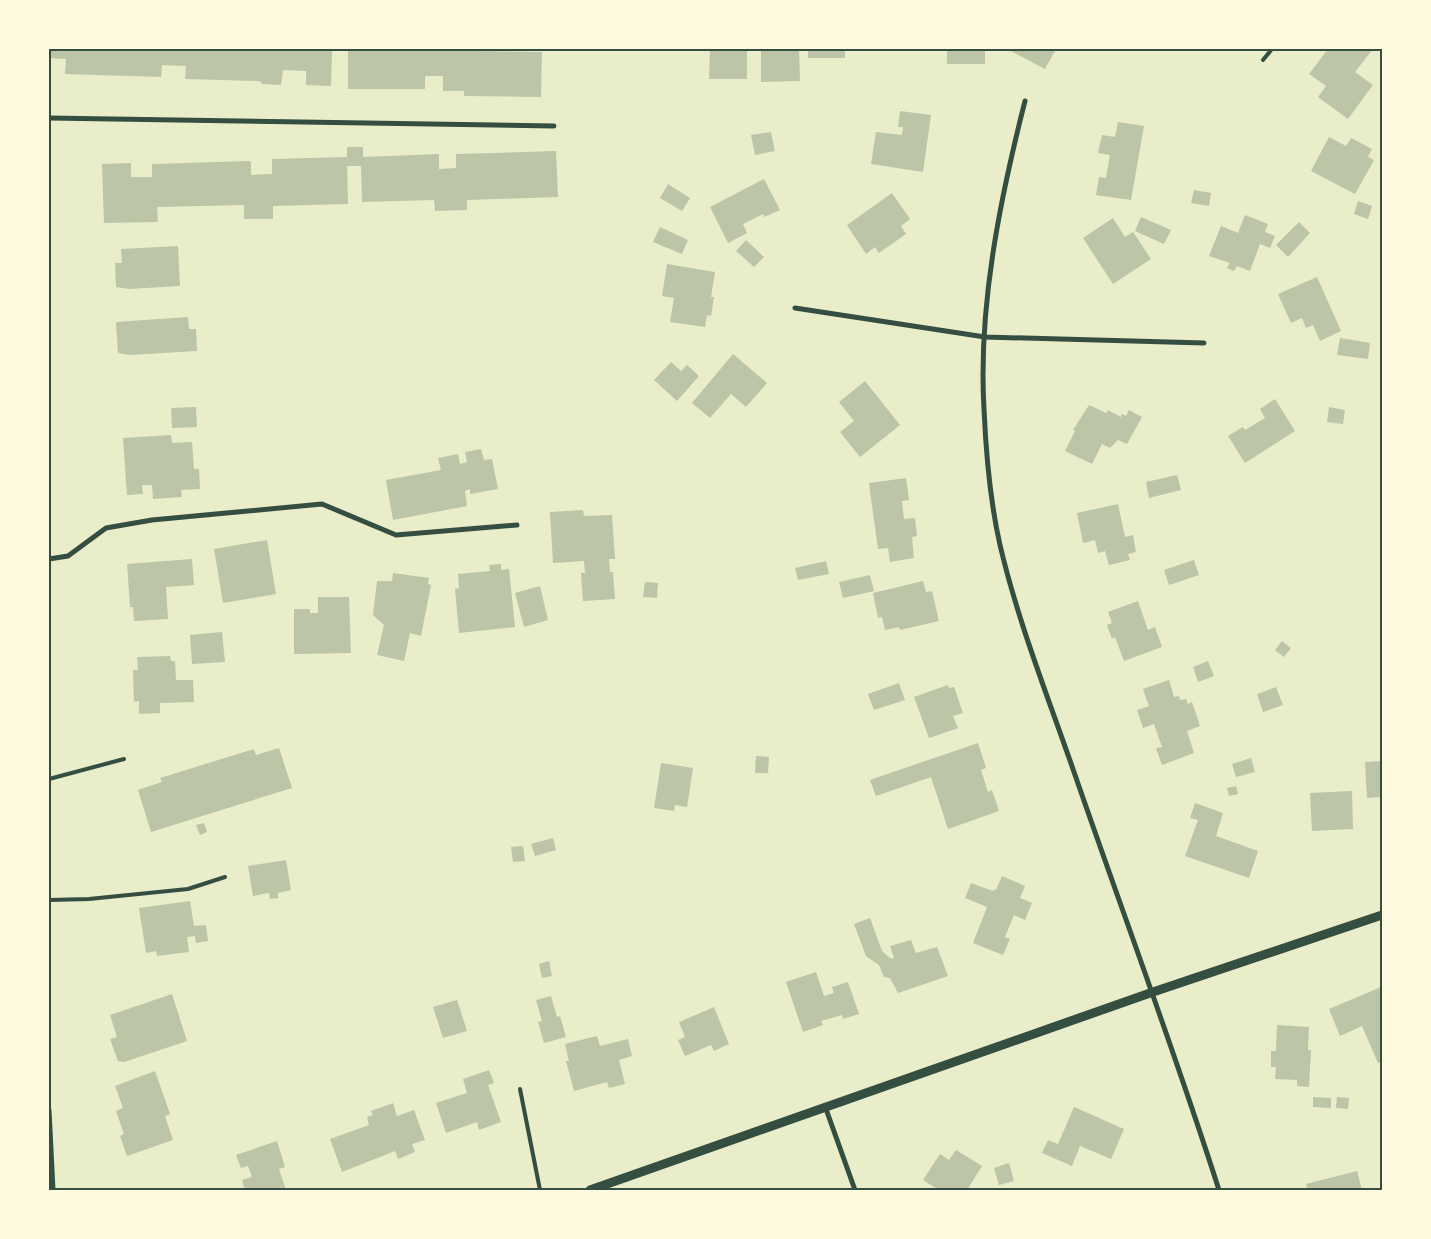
<svg xmlns="http://www.w3.org/2000/svg" width="1431" height="1239" viewBox="0 0 1431 1239" font-family="Cabin,sans-serif">
<style>
.building{fill:#bcc5a7}
.lines{fill:none;stroke-linecap:round;stroke-linejoin:round}
.service{stroke:#344e41;stroke-width:4}
.minor{stroke:#344e41;stroke-width:5}
.tertiary{stroke:#344e41;stroke-width:9}
.neatline{fill:none;stroke:#344e41;stroke-width:2}
</style>
<rect width="100%" height="100%" fill="#e9edc9"/>
<g class="building">
<polygon points="49,49 332,49 331,86 306,85 306,71 283,70 281,85 261,84 262,82 257,81 185,79 186,66 162,65 161,77 65,74 66,59 49,58"/>
<polygon points="348,49 542,52 541,97 464,96 464,91 443,91 443,76 425,76 425,89 348,89"/>
<polygon points="710,49 747,49 747,79 709,79"/>
<polygon points="761,49 799,49 800,81 761,82"/>
<rect x="808" y="49" width="37" height="9"/>
<rect x="947" y="49" width="38" height="15"/>
<polygon points="1007,49 1056,49 1045,69"/>
<polygon points="1328,49 1373,49 1355,72 1373,85 1348,119 1318,97 1326,86 1309,74"/>
<polygon points="900,111 931,115 923,172 871,164 876,132 902,135 903,127 898,127"/>
<polygon points="1118,122 1144,126 1131,200 1096,195 1099,177 1106,178 1110,155 1098,153 1102,135 1115,137"/>
<polygon points="771,132 775,151 755,155 751,135"/>
<polygon points="1329,137 1346,146 1351,138 1372,149 1368,157 1374,160 1355,194 1311,171"/>
<polygon points="347,147 363,147 363,157 439,154 439,169 456,168 456,154 556,151 558,197 467,200 467,210 435,211 434,200 362,202 361,166 347,166 348,204 273,206 273,219 244,219 244,205 157,207 158,222 104,223 102,164 131,163 131,177 152,177 152,164 249,161 251,162 251,175 272,174 272,159 347,157"/>
<polygon points="764,179 780,210 764,217 763,214 743,224 747,233 728,243 710,207"/>
<polygon points="668,184 690,198 682,211 660,198"/>
<polygon points="1194,190 1211,193 1209,206 1191,203"/>
<polygon points="892,193 910,219 901,226 906,234 879,253 875,247 866,254 847,225"/>
<polygon points="1358,201 1372,206 1368,219 1354,214"/>
<polygon points="1245,215 1268,224 1265,232 1275,236 1270,248 1260,244 1250,271 1237,266 1234,271 1227,268 1230,263 1209,256 1221,226 1238,233"/>
<polygon points="1141,217 1171,230 1164,244 1135,231"/>
<polygon points="1113,218 1125,237 1133,232 1151,259 1113,284 1083,238"/>
<polygon points="1299,222 1310,233 1288,257 1276,245"/>
<polygon points="660,227 688,240 682,254 653,242"/>
<polygon points="746,240 764,257 754,267 736,251"/>
<polygon points="178,246 180,286 129,289 116,287 115,263 122,263 121,249"/>
<polygon points="667,264 715,272 711,297 714,297 711,316 707,315 705,327 670,322 674,298 662,296"/>
<polygon points="1317,277 1341,331 1320,341 1313,325 1306,328 1302,318 1291,323 1278,294"/>
<polygon points="188,317 189,329 196,329 197,351 129,355 118,353 116,322"/>
<polygon points="1340,338 1370,343 1368,359 1337,355"/>
<polygon points="733,354 767,383 746,407 731,394 710,418 692,403"/>
<polygon points="671,362 681,371 687,365 699,376 677,401 654,380"/>
<polygon points="865,381 900,425 860,457 840,432 854,421 839,402"/>
<polygon points="1275,399 1295,431 1245,463 1228,436 1243,427 1245,430 1265,418 1260,409"/>
<polygon points="1089,405 1106,413 1108,410 1121,417 1122,414 1126,416 1129,410 1142,417 1127,444 1118,440 1110,448 1102,444 1092,464 1065,451 1075,431 1073,430"/>
<polygon points="196,407 197,427 172,428 171,408"/>
<polygon points="1329,407 1345,410 1343,424 1327,422"/>
<polygon points="171,435 172,443 192,442 194,469 199,469 200,489 181,490 182,497 153,499 152,485 142,485 143,494 127,495 123,438"/>
<polygon points="481,449 484,460 492,459 498,489 470,494 470,489 465,491 467,506 393,520 386,480 441,470 438,458 458,454 460,464 467,462 465,452"/>
<polygon points="1177,475 1181,490 1149,498 1146,482"/>
<polygon points="906,478 909,500 902,501 904,519 915,518 917,536 912,537 914,558 890,562 888,548 878,549 869,483"/>
<polygon points="1118,504 1125,537 1133,535 1136,552 1128,554 1130,560 1109,565 1105,551 1098,553 1095,540 1083,543 1077,513"/>
<polygon points="583,510 584,516 612,515 615,559 609,559 610,572 613,572 615,599 583,601 581,573 585,573 584,561 553,563 550,512"/>
<polygon points="267,540 276,594 223,603 214,549"/>
<polygon points="192,559 194,585 166,587 168,619 134,621 133,607 130,607 127,564"/>
<polygon points="1194,560 1199,575 1169,585 1164,570"/>
<polygon points="826,561 829,574 798,580 795,568"/>
<polygon points="501,564 501,570 509,569 515,627 459,633 455,589 459,588 458,574 490,571 489,565"/>
<polygon points="393,573 429,578 428,584 431,585 421,636 410,633 404,661 377,655 384,625 373,615 377,581 392,581"/>
<polygon points="870,575 874,591 843,598 839,582"/>
<polygon points="923,581 926,592 932,591 939,621 900,630 899,627 885,630 882,617 878,618 873,593"/>
<polygon points="645,582 658,583 657,598 643,597"/>
<polygon points="540,586 548,620 524,627 515,593"/>
<polygon points="318,597 349,597 351,653 294,654 294,609 310,609 310,613 318,613"/>
<polygon points="1138,601 1148,630 1155,627 1162,647 1124,661 1115,637 1112,639 1107,625 1112,623 1108,612"/>
<polygon points="222,632 225,662 192,664 190,635"/>
<polygon points="1282,641 1291,648 1284,657 1275,650"/>
<polygon points="170,656 171,661 175,661 176,680 193,680 194,702 160,703 160,713 139,714 139,701 134,702 133,670 138,670 137,657"/>
<polygon points="1208,661 1214,676 1198,682 1193,667"/>
<polygon points="1169,680 1174,697 1179,696 1180,700 1186,699 1188,704 1192,702 1200,726 1187,731 1194,753 1162,765 1156,748 1162,747 1154,724 1143,728 1137,710 1149,706 1143,689"/>
<polygon points="899,683 905,700 874,710 868,694"/>
<polygon points="948,685 949,688 954,687 963,713 953,716 958,728 929,738 914,697"/>
<polygon points="1276,687 1283,705 1263,712 1257,694"/>
<polygon points="978,743 986,768 981,770 988,792 992,790 999,811 948,829 931,777 876,796 870,780"/>
<polygon points="279,748 292,788 151,832 138,790 162,782 160,778 254,749 256,755"/>
<polygon points="756,756 769,757 768,773 755,773"/>
<polygon points="1251,758 1255,772 1236,777 1232,764"/>
<polygon points="1382,761 1382,797 1367,798 1365,762"/>
<polygon points="661,763 693,768 687,807 675,805 674,811 654,808"/>
<polygon points="1236,786 1238,794 1229,796 1227,788"/>
<polygon points="1352,791 1353,829 1312,831 1310,793"/>
<polygon points="1195,803 1223,813 1216,836 1258,851 1249,878 1185,856 1198,820 1190,818"/>
<polygon points="204,823 207,832 200,835 196,825"/>
<polygon points="553,838 556,850 535,856 531,844"/>
<polygon points="523,846 525,861 513,862 511,847"/>
<polygon points="286,860 291,890 278,893 278,898 270,899 269,893 253,896 248,866"/>
<polygon points="1002,876 1025,886 1020,898 1032,903 1025,920 1014,915 1005,937 1010,939 1003,955 973,943 987,907 965,898 971,883 993,891 994,889 996,890"/>
<polygon points="190,901 194,926 206,925 208,941 196,943 195,936 187,937 189,952 157,956 156,951 146,953 139,908"/>
<polygon points="870,918 882,951 891,959 894,958 890,946 911,940 916,953 937,947 948,976 898,993 890,978 884,977 879,965 866,956 854,924"/>
<polygon points="549,961 552,976 542,978 539,964"/>
<polygon points="816,972 824,996 834,993 832,987 848,982 859,1014 843,1019 842,1015 821,1021 823,1025 803,1032 786,982"/>
<polygon points="1381,987 1382,1061 1378,1063 1362,1026 1340,1036 1329,1009"/>
<polygon points="172,994 187,1041 124,1062 118,1061 110,1039 117,1037 110,1015"/>
<polygon points="551,996 557,1017 560,1016 566,1037 544,1043 538,1022 542,1021 536,1000"/>
<polygon points="457,1000 467,1031 443,1038 433,1007"/>
<polygon points="714,1007 729,1044 714,1051 711,1045 685,1056 678,1040 685,1037 679,1022"/>
<polygon points="1277,1025 1309,1027 1308,1050 1311,1050 1309,1087 1297,1086 1297,1080 1275,1079 1276,1067 1271,1067 1271,1051 1276,1051"/>
<polygon points="597,1036 600,1046 628,1039 632,1056 619,1060 625,1084 609,1088 607,1082 574,1091 566,1061 569,1061 565,1044"/>
<polygon points="489,1070 494,1083 488,1085 501,1122 479,1130 477,1122 446,1133 436,1103 467,1093 463,1079"/>
<polygon points="155,1071 170,1114 165,1116 173,1140 127,1156 120,1136 124,1134 116,1111 123,1108 115,1086"/>
<polygon points="1313,1097 1331,1098 1331,1108 1313,1107"/>
<polygon points="1337,1097 1349,1098 1348,1109 1336,1108"/>
<polygon points="393,1103 397,1116 414,1110 425,1140 412,1144 415,1152 398,1159 395,1151 342,1172 330,1139 369,1125 367,1117 373,1115 371,1111"/>
<polygon points="1074,1107 1124,1129 1111,1159 1080,1146 1072,1166 1042,1153 1048,1140 1058,1144"/>
<polygon points="277,1141 285,1167 279,1169 286,1190 245,1190 242,1180 252,1177 248,1166 241,1168 236,1155"/>
<polygon points="956,1150 982,1166 967,1190 939,1190 923,1180 940,1154 949,1160"/>
<polygon points="1009,1163 1014,1181 999,1185 994,1168"/>
<polygon points="1357,1171 1362,1190 1308,1190 1306,1184"/>
</g>
<g class="lines">
<g class="service">
<polyline points="1263,60 1272,49"/>
<polyline points="49,779 124,759"/>
<polyline points="49,900 89,899 188,889 225,877"/>
<polyline points="520,1089 540,1190"/>
</g>
<g class="minor">
<path d="M1025,101C1000,199 978,307 984,409C986,454 990,501 1000,545C1018,622 1048,697 1074,772C1122,911 1174,1049 1219,1190"/>
<polyline points="49,118 554,126"/>
<polyline points="795,308 985,337 1204,343"/>
<polyline points="49,559 68,556 106,528 152,520 322,504 396,535 517,525"/>
<polyline points="826,1109 855,1190"/>
<polyline points="49,1110 53,1190"/>
</g>
<polyline class="tertiary" points="590,1190 1153,992 1382,915"/>
</g>
<rect width="1431" height="1239" fill="none" stroke="#fefae0" stroke-width="100"/>
<rect x="50" y="50" width="1331" height="1139" class="neatline"/>
</svg>
